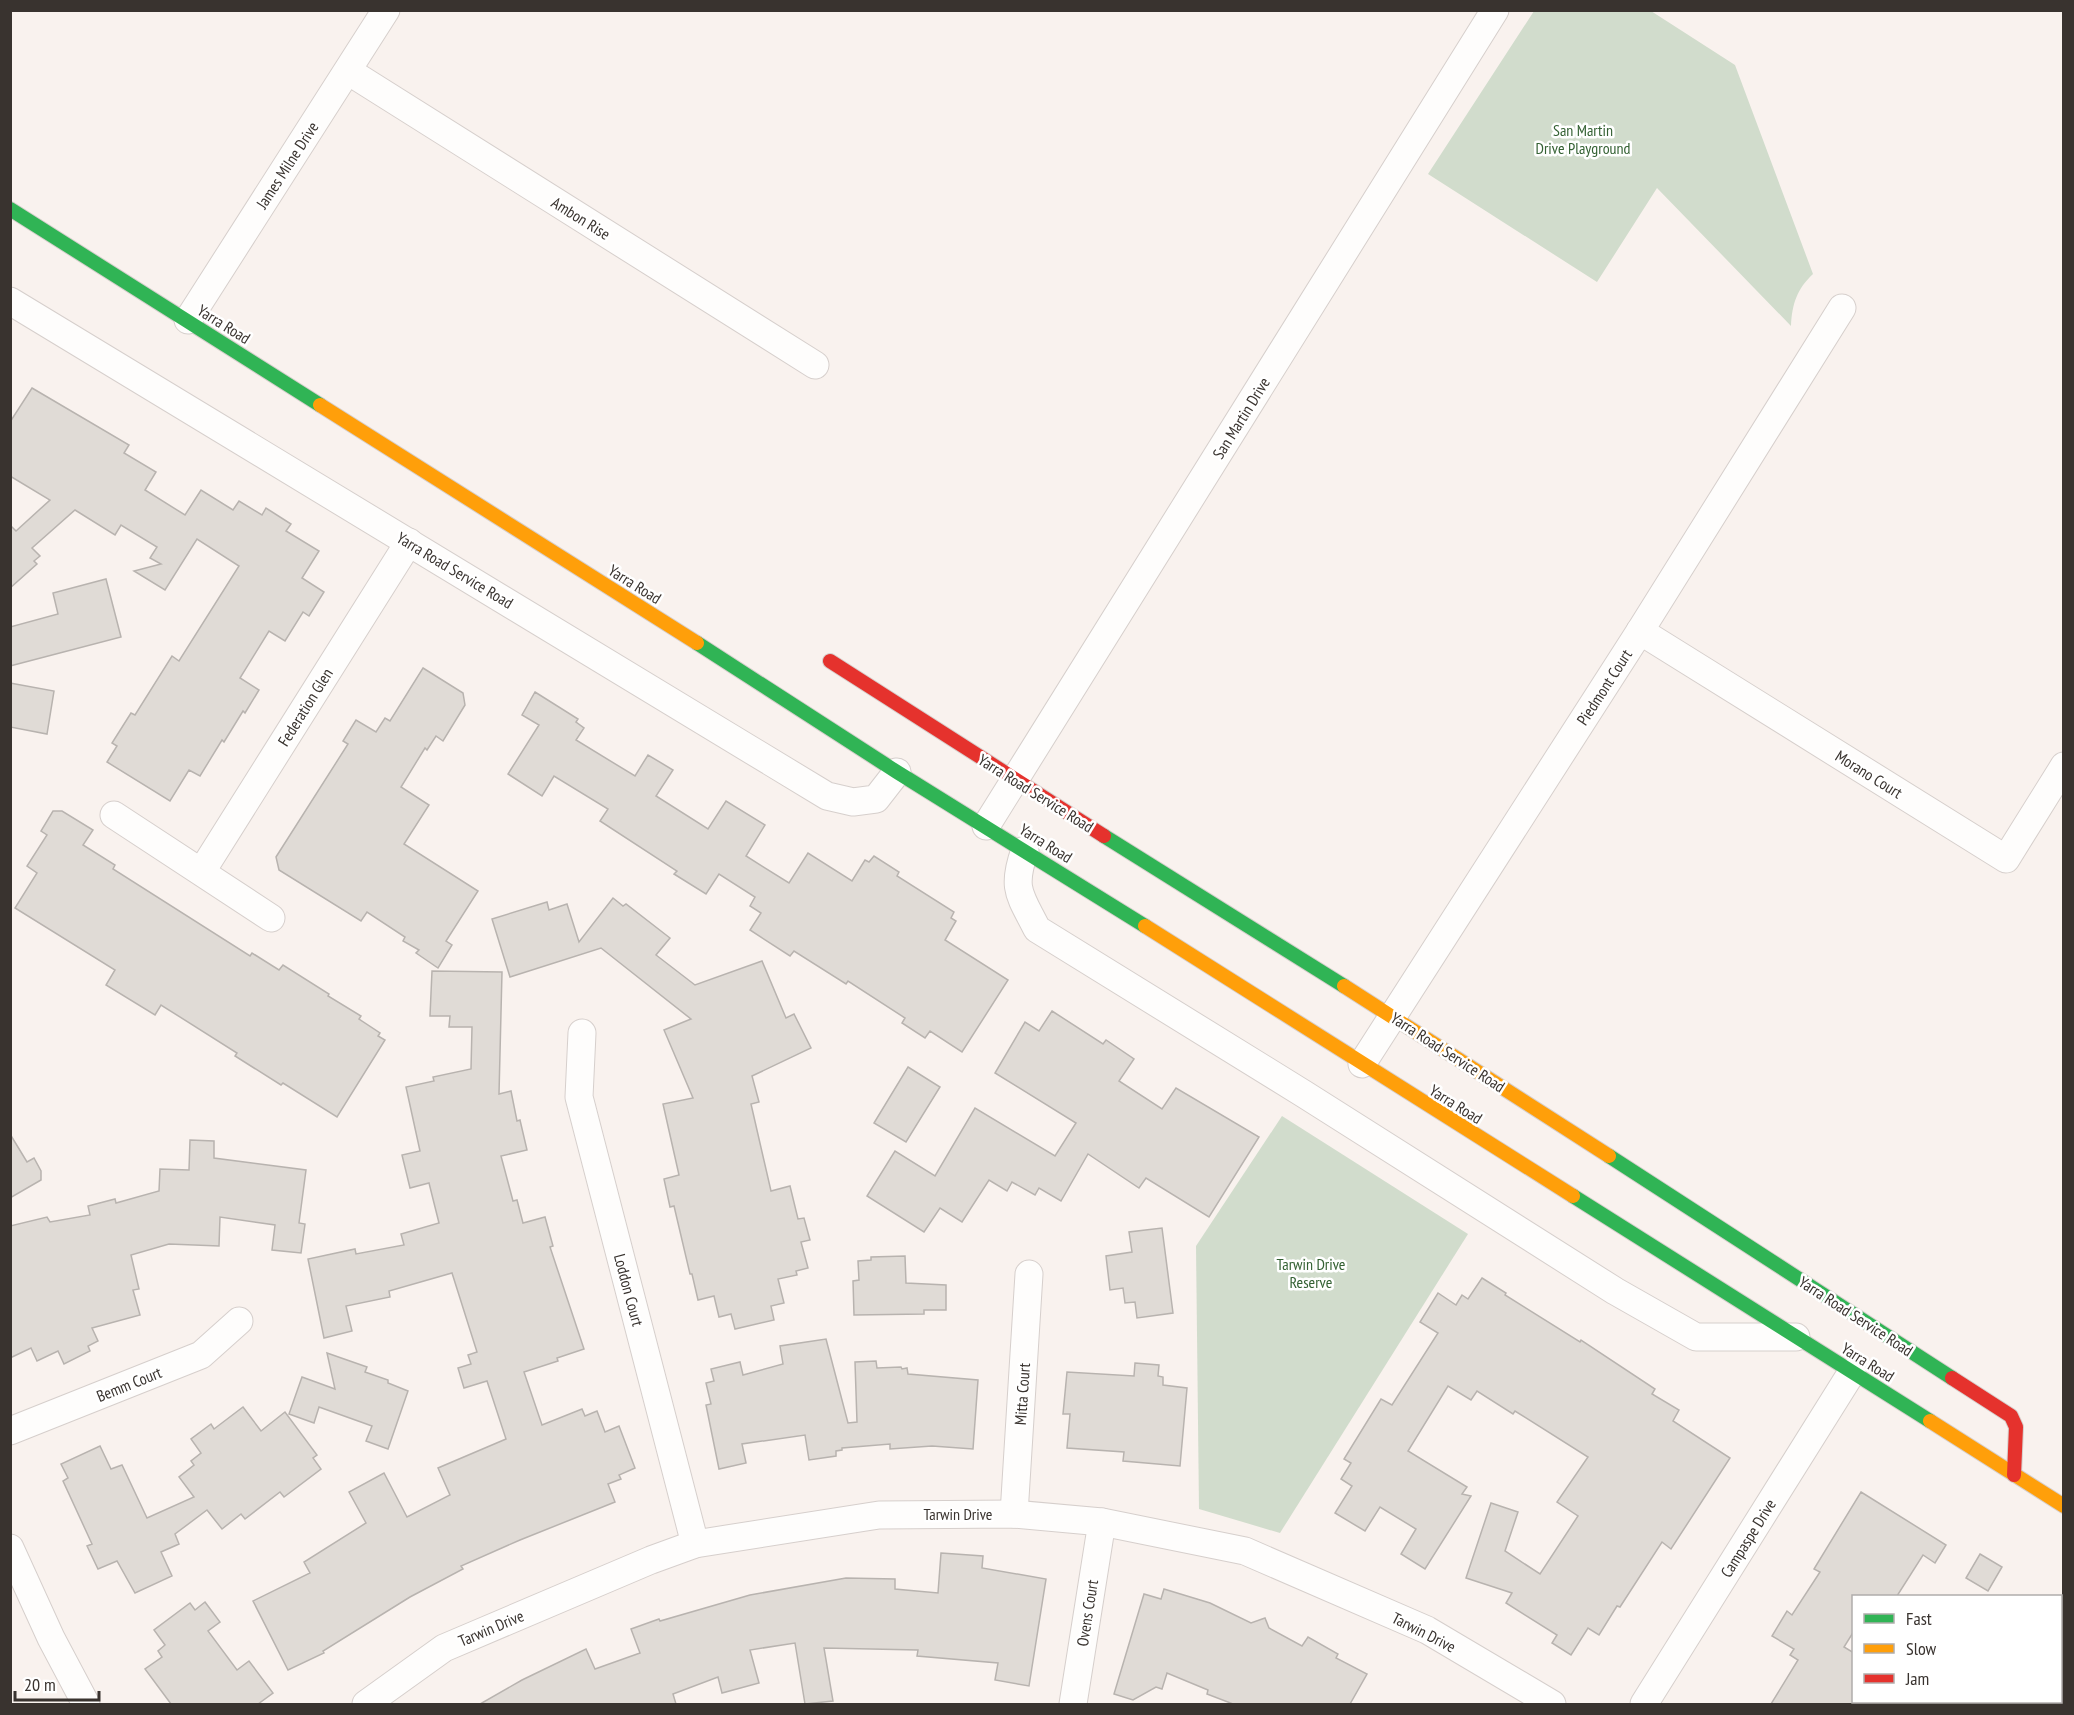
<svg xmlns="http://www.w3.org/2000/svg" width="2074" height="1715" viewBox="0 0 2074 1715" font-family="'PT Sans Narrow',sans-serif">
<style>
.green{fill:#d1dccc}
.building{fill:#e0dbd6;stroke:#b8b3af;stroke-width:1.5}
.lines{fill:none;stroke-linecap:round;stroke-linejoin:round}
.street-casing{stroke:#d6cfcc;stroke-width:29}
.fast-casing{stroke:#d6cfcc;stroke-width:16}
.slow-casing{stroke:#d6cfcc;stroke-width:16}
.jam-casing{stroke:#d6cfcc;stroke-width:16}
.street{stroke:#fefdfc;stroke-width:27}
.fast{stroke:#30b455;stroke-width:14}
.slow{stroke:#ff9f0a;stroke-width:14}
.jam{stroke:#e5322d;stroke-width:14}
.labels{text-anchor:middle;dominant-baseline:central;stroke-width:5;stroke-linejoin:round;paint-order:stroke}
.park-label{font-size:16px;fill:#346133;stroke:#fff}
.street-label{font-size:16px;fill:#39332f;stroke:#fff}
</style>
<rect width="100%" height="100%" fill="#f9f2ee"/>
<g class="green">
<path d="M1534,11H1651L1735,65L1813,274C1797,289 1792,304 1791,326L1657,188L1597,282L1428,174Z"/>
<polygon points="1282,1116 1468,1234 1280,1533 1199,1509 1196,1246"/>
</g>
<g class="building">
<polygon points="32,388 129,445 124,453 156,472 145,490 185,515 201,490 233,510 239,501 262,515 266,508 291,524 286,531 319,551 302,578 324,592 309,616 303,612 285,641 269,631 240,678 259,690 245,713 243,711 224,742 222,740 200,776 189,770 170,801 107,762 117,746 112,743 131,713 135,715 172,656 179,661 239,566 197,539 165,590 134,571 161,564 150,558 157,547 121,525 115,535 75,510 32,548 40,556 34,561 37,564 10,588 10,525 16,531 50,500 10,476 10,422"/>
<polygon points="106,579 121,637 10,666 10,627 58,614 53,593"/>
<polygon points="423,668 463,693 465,705 443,741 436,736 427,750 425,748 401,787 429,805 404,844 478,891 446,941 452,945 438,968 416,953 419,950 403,941 405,937 367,912 361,921 279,870 276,857 348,744 343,741 356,720 376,732 385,718 390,721"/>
<polygon points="10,683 54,691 47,734 10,727"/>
<polygon points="535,692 578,719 576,722 584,728 576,740 635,776 648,755 673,770 656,796 708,829 726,801 765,825 746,856 789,883 808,853 852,881 865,860 869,862 874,856 899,872 897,876 954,912 951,918 956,921 945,940 1008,980 962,1052 930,1031 925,1038 902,1023 905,1018 848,981 846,984 794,951 790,956 750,930 761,913 750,906 755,897 719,874 706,894 674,874 677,871 600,821 608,809 554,776 542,796 508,774 539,725 522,715"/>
<polygon points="53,811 62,811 93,830 83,845 115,865 113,869 250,956 252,953 279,970 283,965 329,994 328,996 361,1016 359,1019 380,1033 378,1036 385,1040 337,1117 283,1083 281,1085 235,1056 237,1053 161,1005 155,1015 106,985 115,970 15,908 37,873 27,866 47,835 41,831"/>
<polygon points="613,898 623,906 626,904 670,938 656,955 695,985 762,961 786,1018 794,1014 811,1048 752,1076 759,1102 751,1104 771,1191 790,1186 798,1219 804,1218 810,1240 801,1242 808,1268 796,1271 797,1275 778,1279 784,1303 771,1306 774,1320 735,1329 731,1314 719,1317 714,1296 698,1300 692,1274 690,1274 674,1206 670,1207 664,1179 679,1175 663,1104 693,1098 664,1030 691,1019 601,948 510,977 492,919 547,902 549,910 567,904 579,942"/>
<polygon points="432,971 502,972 499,1094 511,1091 517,1121 520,1120 527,1150 501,1156 513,1201 517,1200 523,1223 545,1217 553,1246 550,1247 584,1349 557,1358 558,1361 524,1372 542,1425 582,1409 585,1416 597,1411 605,1432 619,1426 635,1468 619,1475 621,1479 608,1484 615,1502 520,1540 461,1566 463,1569 410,1597 323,1651 324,1653 288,1670 253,1601 310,1573 304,1562 366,1523 349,1492 384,1473 407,1517 450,1495 438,1468 506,1439 487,1381 464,1388 458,1368 471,1364 468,1355 477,1352 452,1273 389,1291 390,1297 346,1306 352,1331 324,1338 308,1259 355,1249 356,1254 404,1245 401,1234 439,1223 429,1183 410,1188 402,1155 420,1151 406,1087 434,1081 433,1077 471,1069 472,1027 449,1027 450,1016 430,1016"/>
<polygon points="1052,1011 1103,1044 1106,1040 1134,1059 1119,1081 1162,1109 1176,1088 1259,1137 1209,1217 1146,1178 1139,1188 1088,1154 1061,1201 1039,1188 1035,1195 1012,1182 1007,1191 989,1180 962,1222 940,1208 924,1232 867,1196 895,1151 935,1176 975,1108 1055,1156 1076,1123 995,1073 1025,1022 1039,1031"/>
<polygon points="908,1067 940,1087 906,1142 874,1123"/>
<polygon points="10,1134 27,1162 34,1158 41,1171 41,1180 10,1198"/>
<polygon points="190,1140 214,1141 214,1158 306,1170 299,1223 305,1224 301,1253 272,1250 275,1225 220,1217 219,1246 169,1244 131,1255 139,1289 133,1290 140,1315 92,1328 98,1341 88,1346 90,1351 64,1364 58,1351 37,1361 31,1348 10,1358 10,1226 47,1217 50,1222 90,1215 88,1206 115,1199 116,1203 159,1191 160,1169 189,1170"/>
<polygon points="1162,1228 1173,1313 1137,1318 1135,1302 1125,1303 1123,1288 1110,1290 1106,1256 1132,1252 1129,1232"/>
<polygon points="905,1256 906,1283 946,1285 946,1310 924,1310 924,1314 854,1315 853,1281 859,1280 858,1261 871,1260 871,1257"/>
<polygon points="1482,1278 1506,1293 1505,1295 1580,1342 1581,1340 1655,1389 1652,1394 1679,1410 1673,1421 1730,1458 1671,1549 1662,1542 1620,1607 1617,1606 1599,1635 1588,1628 1571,1655 1552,1643 1557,1635 1506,1603 1512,1593 1466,1578 1491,1503 1518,1512 1505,1551 1540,1574 1578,1516 1557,1502 1588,1457 1515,1411 1513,1414 1477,1391 1471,1400 1448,1386 1408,1451 1467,1487 1462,1494 1471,1496 1425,1569 1401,1554 1416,1529 1380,1507 1365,1531 1335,1513 1352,1486 1341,1479 1351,1463 1344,1459 1381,1399 1392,1405 1438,1333 1420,1322 1438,1293 1456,1305 1462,1295 1468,1299"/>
<polygon points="826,1339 848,1423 857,1422 855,1362 876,1361 877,1368 901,1367 902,1369 907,1368 908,1374 978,1380 973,1449 932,1446 890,1449 890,1444 842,1448 842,1450 836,1451 836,1456 809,1460 805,1435 742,1444 746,1463 719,1469 706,1405 711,1404 706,1383 714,1381 711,1369 740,1362 743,1375 783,1364 780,1346"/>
<polygon points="327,1353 367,1367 365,1372 388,1380 388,1383 408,1391 388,1449 366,1441 372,1426 319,1407 314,1423 289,1414 302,1377 335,1389"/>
<polygon points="1135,1363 1159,1365 1158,1376 1163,1377 1163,1385 1187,1388 1180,1466 1123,1461 1124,1452 1067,1448 1070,1414 1063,1414 1067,1372 1134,1376"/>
<polygon points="243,1407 261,1431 285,1412 317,1455 313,1458 321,1469 284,1497 280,1492 245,1519 241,1514 222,1529 207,1510 175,1534 179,1544 161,1552 172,1576 135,1593 117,1561 98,1569 87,1546 92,1544 63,1481 68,1478 61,1464 100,1446 111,1469 122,1465 147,1518 194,1497 179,1477 194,1465 191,1461 201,1453 191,1439 211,1424 214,1429"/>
<polygon points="1861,1492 1946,1545 1935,1563 1923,1555 1897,1596 1854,1596 1854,1631 1844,1647 1854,1653 1854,1704 1771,1704 1798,1660 1790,1655 1794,1649 1772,1636 1787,1611 1792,1615 1820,1572 1814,1569"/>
<polygon points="941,1553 983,1556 982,1568 1046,1579 1029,1686 995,1680 998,1663 917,1656 918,1650 824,1648 833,1701 805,1704 795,1643 750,1650 759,1683 722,1693 718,1677 673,1694 676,1704 480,1704 522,1680 586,1649 595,1669 640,1653 631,1629 659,1619 660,1621 750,1595 846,1578 895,1579 895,1589 938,1593"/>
<polygon points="1980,1554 2002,1567 1988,1591 1966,1578"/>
<polygon points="1164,1589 1210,1603 1251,1623 1265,1618 1269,1628 1302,1646 1308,1637 1338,1654 1336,1658 1367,1674 1350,1704 1233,1704 1207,1694 1208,1690 1167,1673 1162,1689 1156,1687 1133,1700 1114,1694 1144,1594 1161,1599"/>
<polygon points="205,1602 220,1622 208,1631 237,1670 249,1661 273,1693 258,1704 171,1704 145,1669 162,1657 158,1651 165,1645 154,1630 190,1603 195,1610"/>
</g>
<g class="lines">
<defs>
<g id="street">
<polyline points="348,71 815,365"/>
<polyline points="10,301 827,796 853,802 876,799 897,772"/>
<polyline points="188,320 386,10"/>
<polyline points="1640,631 2006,859 2064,766"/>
<polyline points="114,815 271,918"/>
<polyline points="986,826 1495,10"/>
<path d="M1025,850C1011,889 1020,895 1037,929L1304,1094L1615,1291L1696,1337H1796"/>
<polyline points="202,871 409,542"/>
<polyline points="582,1033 579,1097 695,1544"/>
<polyline points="1362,1064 1640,631 1842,308"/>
<polyline points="10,1431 201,1355 239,1321"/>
<polyline points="1014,1514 1029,1274"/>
<polyline points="10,1548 51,1638 86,1704"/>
<polyline points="366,1704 444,1648 651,1560 695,1544 879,1515 1014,1514 1102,1522 1245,1551 1427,1630 1552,1704"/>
<polyline points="1073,1704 1102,1522"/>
<polyline points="1644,1704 1852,1372"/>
</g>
<g id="fast">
<polyline points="10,209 320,405"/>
<polyline points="697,643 897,772 1145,926"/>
<polyline points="1104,836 1344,986"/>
<polyline points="1609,1156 1952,1378"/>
<polyline points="1573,1196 1930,1421"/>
</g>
<g id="slow">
<polyline points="320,405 697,643"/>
<polyline points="1145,926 1573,1196"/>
<polyline points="1344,986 1609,1156"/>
<polyline points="1930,1421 2064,1506"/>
</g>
<g id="jam">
<polyline points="830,661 1104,836"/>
<polyline points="1952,1378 2011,1416 2016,1427 2014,1475"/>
</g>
</defs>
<use href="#street" class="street-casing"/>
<use href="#fast" class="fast-casing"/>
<use href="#slow" class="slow-casing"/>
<use href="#jam" class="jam-casing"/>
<use href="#street" class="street"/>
<use href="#fast" class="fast"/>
<use href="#slow" class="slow"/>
<use href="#jam" class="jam"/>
</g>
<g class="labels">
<g class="park-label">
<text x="1583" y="130">San Martin<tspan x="1583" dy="18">Drive Playground</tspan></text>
<text x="1311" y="1264">Tarwin Drive<tspan x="1311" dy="18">Reserve</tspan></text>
</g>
<g class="street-label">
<text transform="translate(287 165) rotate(-57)">James Milne Drive</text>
<text transform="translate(581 218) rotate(32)">Ambon Rise</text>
<text transform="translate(224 324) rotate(32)">Yarra Road</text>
<text transform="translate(1241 418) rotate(-58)">San Martin Drive</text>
<text transform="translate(455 570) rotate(31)">Yarra Road Service Road</text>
<text transform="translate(635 584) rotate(32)">Yarra Road</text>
<text transform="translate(1604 687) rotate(-57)">Piedmont Court</text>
<text transform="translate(305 707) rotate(-58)">Federation Glen</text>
<text transform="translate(1869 774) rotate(32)">Morano Court</text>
<text transform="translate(1036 793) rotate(32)">Yarra Road Service Road</text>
<text transform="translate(1046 843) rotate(32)">Yarra Road</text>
<text transform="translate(1448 1052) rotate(33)">Yarra Road Service Road</text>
<text transform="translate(1456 1104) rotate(32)">Yarra Road</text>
<text transform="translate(629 1290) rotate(75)">Loddon Court</text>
<text transform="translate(1856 1316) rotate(33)">Yarra Road Service Road</text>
<text transform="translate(1868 1362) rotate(32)">Yarra Road</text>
<text transform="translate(129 1384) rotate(-22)">Bemm Court</text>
<text transform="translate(1022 1394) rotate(-86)">Mitta Court</text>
<text x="958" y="1514">Tarwin Drive</text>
<text transform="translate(1748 1538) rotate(-58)">Campaspe Drive</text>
<text transform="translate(1087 1613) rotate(-81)">Ovens Court</text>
<text transform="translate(491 1628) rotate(-23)">Tarwin Drive</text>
<text transform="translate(1424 1632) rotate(27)">Tarwin Drive</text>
</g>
</g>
<rect width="2074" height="1715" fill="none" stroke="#39332f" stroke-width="24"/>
<rect x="1852" y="1595" width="210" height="108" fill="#ffffff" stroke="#b0adac" stroke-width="1.5"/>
<rect x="1864" y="1614" width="30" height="9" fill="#30b455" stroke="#b0adac" stroke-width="1.5"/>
<text x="1906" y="1625" font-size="18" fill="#39332f">Fast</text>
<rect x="1864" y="1644" width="30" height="9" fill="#ff9f0a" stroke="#b0adac" stroke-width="1.5"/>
<text x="1906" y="1655" font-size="18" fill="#39332f">Slow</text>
<rect x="1864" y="1674" width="30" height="9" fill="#e5322d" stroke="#b0adac" stroke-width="1.5"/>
<text x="1906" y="1685" font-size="18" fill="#39332f">Jam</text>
<path d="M15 1691v9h84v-9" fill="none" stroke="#39332f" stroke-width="3"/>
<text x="24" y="1691" font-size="18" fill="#39332f" stroke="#ffffff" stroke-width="4.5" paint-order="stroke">20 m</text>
</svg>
